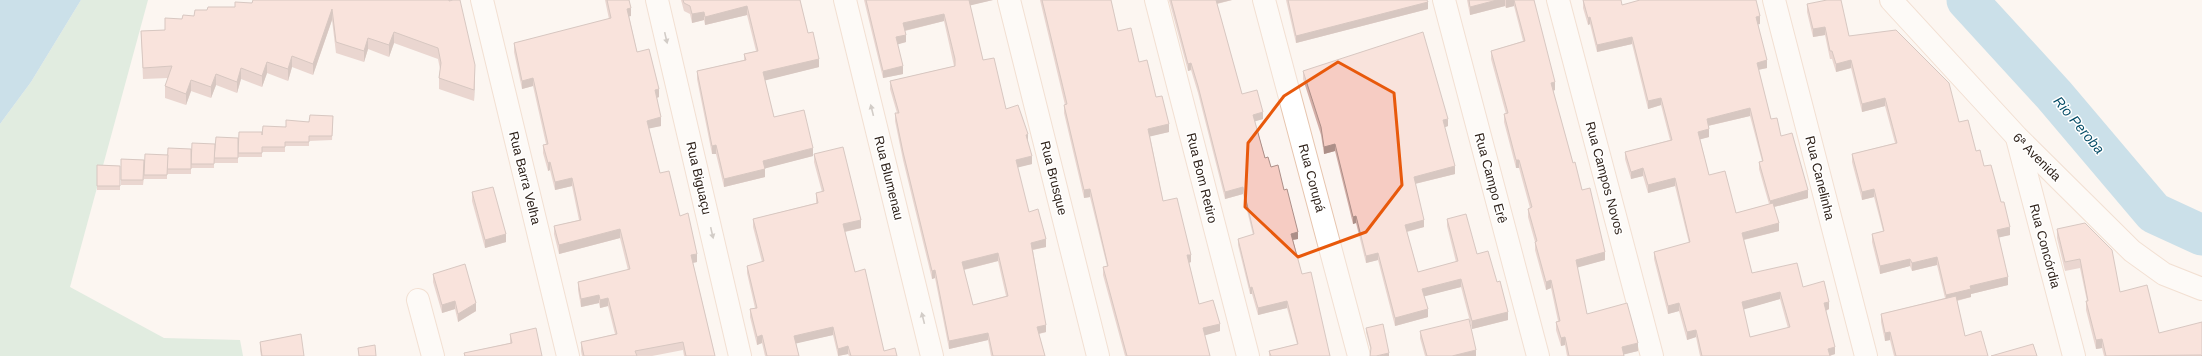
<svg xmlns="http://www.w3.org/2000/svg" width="2202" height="356" viewBox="0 0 2202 356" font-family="Helvetica,sans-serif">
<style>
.green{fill:#c0e0cd}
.water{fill:#91c5df}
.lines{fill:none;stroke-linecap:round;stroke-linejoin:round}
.river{stroke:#91c5df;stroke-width:41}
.minor-casing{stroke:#e7c5ae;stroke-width:24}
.minor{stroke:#fff;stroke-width:22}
.wall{fill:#d4afa8;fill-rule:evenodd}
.shaded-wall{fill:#ac8f88}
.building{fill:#f6ccc3;stroke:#ac8f88;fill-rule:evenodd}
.oneway{fill:#a09a96}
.marked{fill:none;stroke:#e8590c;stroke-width:3;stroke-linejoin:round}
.labels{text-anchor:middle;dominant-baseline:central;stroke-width:3;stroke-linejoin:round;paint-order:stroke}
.street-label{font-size:13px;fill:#2b1e16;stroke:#fff}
.water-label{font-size:14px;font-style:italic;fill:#064d67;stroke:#fff}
</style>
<rect width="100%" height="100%" fill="#fcf5f1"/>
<polygon class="green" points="81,0 148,0 70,287 164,338 240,340 243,356 0,356 0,124 31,82"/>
<polygon class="water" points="0,0 81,0 31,82 0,124"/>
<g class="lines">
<polyline class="river" points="1967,0 2054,95 2154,213 2202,235"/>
<defs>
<g id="minor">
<polyline points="482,0 568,356"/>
<polyline points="657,0 740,356"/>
<polyline points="845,0 932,356"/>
<polyline points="1009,0 1098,356"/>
<polyline points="1156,0 1248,356"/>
<polyline points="1264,0 1359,356"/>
<polyline points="1444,0 1538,356"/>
<polyline points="1558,0 1652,356"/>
<polyline points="1774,0 1866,356"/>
<polyline points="1891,0 2017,137 2132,251 2164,274 2202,289"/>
<polyline points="2017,138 2074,356"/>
<polyline points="418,300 433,356"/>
</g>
</defs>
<use href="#minor" class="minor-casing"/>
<use href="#minor" class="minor"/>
</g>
<g class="wall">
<polygon points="253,0 450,0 475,76 474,101 439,89 439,78 440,69 438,59 394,43 389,57 368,49 364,62 336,53 332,20 313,75 292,67 288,81 267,73 262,87 241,79 237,93 216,85 211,98 191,91 186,105 165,98 165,86 168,78 143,79 141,31 165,30 182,19 252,3"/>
<polygon points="605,0 629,0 631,16 629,16 637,52 659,97 657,98 661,126 649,128 660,173 680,216 697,262 693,263 715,356 684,356 683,350 652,356 582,356 581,351 581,342 615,334 608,306 600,308 599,303 581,307 578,290 578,282 628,270 620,238 559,254 554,234 554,226 579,220 572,186 555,190 550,170 548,171 543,153 543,145 546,144 533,86 522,89 514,52 514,43 609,19"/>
<polygon points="681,0 800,0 808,33 819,67 765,80 774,117 813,156 765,168 765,177 724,187 716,154 712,154 697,79 697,71 744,60 744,54 756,51 747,15 705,25 704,20 692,23 690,14 684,11"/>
<path d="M864,0H993L970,5L983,60L1006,109L1028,141V142L1032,164L1017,167L1029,212L1046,247L1033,250L1046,332L1039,334L1045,356H991L988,340L949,349L935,278L932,279L903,160L895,121V113H897L890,89V81L954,66L944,21L905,31L906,42L897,44L903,74L883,78ZM998,261L1006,296L973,305L964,270Z"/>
<polygon points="1040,0 1111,0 1118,31 1139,62 1156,97 1169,132 1150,136 1163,201 1191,262 1189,263 1199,304 1220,331 1204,335 1210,356 1125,356 1103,275 1103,267 1107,266 1090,197 1084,198 1064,113 1064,105 1065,105"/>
<polygon points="1169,0 1232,0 1217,4 1242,94 1263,119 1255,121 1265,158 1284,190 1298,239 1293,240 1302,274 1330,356 1269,356 1269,351 1297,344 1287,308 1258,315 1252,294 1250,294 1238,245 1238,239 1253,235 1243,194 1225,199 1198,93 1191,70 1188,71"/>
<polygon points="1286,0 1427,0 1428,9 1296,43"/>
<polygon points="1467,0 1534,0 1555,90 1553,91 1573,163 1605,260 1577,267 1587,314 1638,351 1624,354 1624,356 1567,356 1565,345 1561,346 1556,330 1556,322 1558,321 1551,288 1546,290 1535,250 1535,242 1528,217 1528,209 1530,208 1519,168 1516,168 1504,122 1504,114 1506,114 1491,59 1491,51 1523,41 1514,6 1506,8 1505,6 1470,15"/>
<path d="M1583,0L1760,24H1758L1767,68L1758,70L1771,119L1781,136L1808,198L1774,207L1779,231L1744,240L1752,273L1803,287L1829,309L1826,311L1835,354L1830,356H1700L1696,337L1687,340L1679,311L1668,314L1654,259V252L1689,243L1675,186L1648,193L1643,176L1631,179L1625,159V152L1670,140L1661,105L1648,109L1632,44L1597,52L1590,24L1588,25L1583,8ZM1750,116L1762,161L1759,162V169L1769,204L1736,213L1709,175L1700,139L1709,137L1708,126ZM1780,299L1788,328L1750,337L1743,309Z"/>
<polygon points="1807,4 1849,36 1959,122 1984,166 2001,202 2010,235 1999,237 2008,285 1971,294 1971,297 1957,301 1965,336 1988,356 1894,356 1890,340 1885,341 1881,322 1881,314 1945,298 1937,265 1912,271 1910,266 1880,274 1872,242 1872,234 1883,231 1874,197 1862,200 1852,162 1852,154 1895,143 1885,106 1862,112 1851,68 1836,72 1832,59 1830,59 1825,35 1813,37 1807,12"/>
<polygon points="1303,71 1448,126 1444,127 1455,174 1415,184 1424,227 1407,232 1418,272 1456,262 1447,226 1447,219 1477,254 1497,282 1508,320 1472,329 1461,287 1424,296 1428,317 1395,326 1378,260 1366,263 1356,223 1353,224 1335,151 1324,154 1321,135 1303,79"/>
<polygon points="333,116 332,140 309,141 309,146 285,146 285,152 262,152 262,157 238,157 238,155 238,163 214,163 214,160 214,168 191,168 191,166 191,174 167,174 167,172 167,179 144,179 144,177 143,185 121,185 121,159 144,160 191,149 238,150 262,132"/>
<polygon points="814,154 861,228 845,232 855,272 884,351 897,356 849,356 848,354 838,356 833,335 796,343 799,356 765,356 762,343 757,345 750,317 750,309 755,308 747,273 747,266 762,262 753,227 753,219 816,203 816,193 822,192 814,162"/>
<polygon points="97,165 120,166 120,190 97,190"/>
<polygon points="472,192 506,242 485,248 472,201"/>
<polygon points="2057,229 2120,292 2159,333 2202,356 2104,356 2102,348 2096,349 2086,310 2086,301 2087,301 2080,268 2065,271 2057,238"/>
<polygon points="433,274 476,311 458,322 455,309 442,313 433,282"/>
<polygon points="1366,328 1389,356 1371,351 1366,332"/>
<polygon points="1420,331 1476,356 1425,356 1420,338"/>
<polygon points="510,334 542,356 464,356 464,353 510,343"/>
<polygon points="260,342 304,356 261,356 260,350"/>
</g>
<g class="shaded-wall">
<polygon points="968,0 993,0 968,6"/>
<polygon points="1215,0 1232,0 1215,4"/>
<polygon points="1497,0 1505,0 1505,6 1470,15 1470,7"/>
<polygon points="1506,0 1514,0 1514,6 1506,8"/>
<polygon points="1428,2 1428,9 1296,43 1296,36"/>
<polygon points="747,6 747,15 705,25 705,17"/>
<polygon points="631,8 631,16 627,17 627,9"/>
<polygon points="332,9 332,20 313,75 313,64"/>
<polygon points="704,12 704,20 692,23 692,14"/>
<polygon points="944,14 944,21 903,31 903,23"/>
<polygon points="1760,16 1760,24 1756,25 1756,17"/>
<polygon points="1590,17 1590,24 1588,25 1588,18"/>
<polygon points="1825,27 1825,35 1813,37 1813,29"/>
<polygon points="394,32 394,43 389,57 389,45"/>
<polygon points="906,35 906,42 896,45 896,37"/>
<polygon points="1632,37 1632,44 1597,52 1597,45"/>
<polygon points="368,38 368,49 364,62 364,51"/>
<polygon points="292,56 292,67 288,81 288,69"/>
<polygon points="819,59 819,67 763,81 763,72"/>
<polygon points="1767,60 1767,68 1757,70 1757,63"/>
<polygon points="1851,60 1851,68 1836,72 1836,64"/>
<polygon points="267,62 267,73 262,87 262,76"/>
<polygon points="1191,63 1191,70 1188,71 1188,64"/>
<polygon points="475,65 475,76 474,101 474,90"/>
<polygon points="903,66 903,74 883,78 883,71"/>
<polygon points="241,68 241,79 237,93 237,82"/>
<polygon points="216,74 216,85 211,98 211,87"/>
<polygon points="533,78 533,86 522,89 522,81"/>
<polygon points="191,80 191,91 186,105 186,94"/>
<polygon points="1555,82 1555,90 1551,91 1551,83"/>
<polygon points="659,89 659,97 655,98 655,90"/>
<polygon points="1661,98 1661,105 1648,109 1648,101"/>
<polygon points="1885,98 1885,106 1862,112 1862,104"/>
<polygon points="1750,108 1750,116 1707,126 1707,119"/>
<polygon points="1263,112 1263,119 1253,122 1253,115"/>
<polygon points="661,117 661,126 647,129 647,121"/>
<polygon points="1448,119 1448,126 1443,128 1443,120"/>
<polygon points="1169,124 1169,132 1148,137 1148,129"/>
<polygon points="1709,129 1709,137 1698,140 1698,132"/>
<polygon points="1028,134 1028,141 1026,142 1026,135"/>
<polygon points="1335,144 1335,151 1324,154 1324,147"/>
<polygon points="716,145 716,154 712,154 712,146"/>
<polygon points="813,148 813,156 763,169 763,161"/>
<polygon points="1032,156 1032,164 1016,168 1016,160"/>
<rect x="1516" y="160" width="3" height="8"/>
<polygon points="550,162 550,170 548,171 548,163"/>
<polygon points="1455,166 1455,174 1414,184 1414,177"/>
<polygon points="1643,168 1643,176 1631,179 1631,172"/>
<polygon points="765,169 765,177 724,187 724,179"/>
<polygon points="572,178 572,186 555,190 555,182"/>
<polygon points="1675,178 1675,186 1648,193 1648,185"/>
<polygon points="1243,187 1243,194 1225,199 1225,192"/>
<polygon points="1090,189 1090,197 1084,198 1084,190"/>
<polygon points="1874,189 1874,197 1862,200 1862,192"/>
<polygon points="1808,190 1808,198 1770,208 1770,201"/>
<polygon points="1356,216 1356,223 1353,224 1353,217"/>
<polygon points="861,220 861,228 843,232 843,224"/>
<polygon points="1424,220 1424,227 1405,232 1405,225"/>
<polygon points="1779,223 1779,231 1742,240 1742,233"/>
<polygon points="2010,227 2010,235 1997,238 1997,230"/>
<polygon points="620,229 620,238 559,254 559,245"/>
<polygon points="1298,232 1298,239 1291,240 1291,234"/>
<polygon points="506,234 506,242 485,248 485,240"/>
<polygon points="1046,239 1046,247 1031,250 1031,243"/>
<polygon points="1605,252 1605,260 1576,268 1576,260"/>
<polygon points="998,253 998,261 962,270 962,262"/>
<polygon points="1378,253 1378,260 1366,263 1366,256"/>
<polygon points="697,254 697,262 691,263 691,255"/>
<polygon points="1187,255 1191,255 1191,262 1187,263"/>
<polygon points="1937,257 1937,265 1912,271 1912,263"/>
<polygon points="1910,259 1910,266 1880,274 1880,266"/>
<polygon points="935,270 935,278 932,279 932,271"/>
<polygon points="2008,277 2008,285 1971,294 1971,297 1946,303 1946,295 1970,286"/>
<polygon points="1461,279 1461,287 1422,297 1422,289"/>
<polygon points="1551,280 1551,288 1546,290 1546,282"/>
<polygon points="1252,287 1252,294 1250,294 1250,288"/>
<polygon points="1780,292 1780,299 1742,310 1742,302"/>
<polygon points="599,295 599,303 581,307 581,299"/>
<polygon points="608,298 608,306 600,308 600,300"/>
<polygon points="455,301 455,309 442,313 442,305"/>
<polygon points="1287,301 1287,308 1258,315 1258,308"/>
<polygon points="1829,302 1829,309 1824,311 1824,303"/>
<polygon points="476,303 476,311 458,322 458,314"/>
<polygon points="1679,303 1679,311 1668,314 1668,306"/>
<polygon points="1428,309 1428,317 1395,326 1395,318"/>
<polygon points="1508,312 1508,320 1472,329 1472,321"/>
<polygon points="1220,324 1220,331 1203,336 1203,328"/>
<polygon points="1046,325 1046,332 1037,334 1037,327"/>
<polygon points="833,327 833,335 794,344 794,336"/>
<polygon points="1696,330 1696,337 1687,340 1687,332"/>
<polygon points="1890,332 1890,340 1885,341 1885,333"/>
<polygon points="988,333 988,340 949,349 949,341"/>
<polygon points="762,335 762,343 757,345 757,337"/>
<polygon points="1565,337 1565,345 1561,346 1561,338"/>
<polygon points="2102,339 2102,348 2096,349 2096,340"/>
<polygon points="1638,343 1638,351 1622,355 1622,347"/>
<polygon points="848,346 848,354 838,356 838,349"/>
<polygon points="1835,347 1835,354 1828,356 1828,349"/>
<polygon points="1476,350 1476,356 1452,356"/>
<polygon points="1389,353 1389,356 1376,356"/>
</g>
<g class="building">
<polygon points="253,0 449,0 449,1 453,0 460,0 475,65 474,90 439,78 441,63 438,48 394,32 389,45 368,38 364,51 336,42 332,9 313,64 292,56 288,69 267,62 262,76 241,68 237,82 216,74 211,87 191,80 186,94 165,86 172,66 143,68 141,31 165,30 165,18 182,19 183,15 194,16 195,10 207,10 208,7 235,7 235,2 252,3"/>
<polygon points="607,0 629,0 631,8 627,9 637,52 649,49 659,89 655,90 661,117 647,121 660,173 669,171 680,216 688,213 697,254 691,255 715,356 686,356 683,342 635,351 637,356 584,356 581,342 617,334 608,298 600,300 599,295 581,299 578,282 630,269 620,229 559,245 554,226 581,220 572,178 555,182 550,162 548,163 543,145 548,144 533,78 522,81 514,43 611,18"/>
<polygon points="683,0 800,0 808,33 813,32 819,59 763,72 774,117 804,110 813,148 763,161 765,169 724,179 716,145 712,146 697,71 746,60 744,54 758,51 747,6 705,17 704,12 692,14 690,6 684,3"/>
<path d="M866,0H969L983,60L994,58L1006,109L1018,105L1028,134L1026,135L1032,156L1016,160L1029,212L1038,209L1046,239L1031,243L1046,325L1037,327L1045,356H993L988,333L949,341L935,270L932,271L903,152L895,113H899L890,81L955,66V59L944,14L903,23L906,35L896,37L903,66L883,71ZM998,253L1008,296L973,305L962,262Z"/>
<polygon points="1042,0 1111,0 1118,31 1131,28 1139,62 1147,60 1156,97 1162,96 1169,124 1148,129 1163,201 1177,198 1191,255 1187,255 1199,304 1213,300 1220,324 1203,328 1210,356 1127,356 1103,267 1108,266 1090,189 1084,190 1064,105 1067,104"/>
<polygon points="1171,0 1216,0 1242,94 1257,90 1263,112 1253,115 1265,158 1268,157 1271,167 1278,165 1284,190 1287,189 1298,232 1291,234 1302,274 1311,272 1330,356 1271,356 1269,351 1298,344 1287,301 1258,308 1252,287 1250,288 1238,239 1254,234 1243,187 1225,192 1198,86 1191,63 1188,64"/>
<polygon points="1288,0 1427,0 1428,2 1296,36"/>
<polygon points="1469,0 1497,0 1470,7"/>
<polygon points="1514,0 1534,0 1555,82 1551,83 1573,163 1575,162 1582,190 1590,188 1605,252 1576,260 1587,314 1627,303 1638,343 1622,347 1624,356 1569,356 1565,337 1561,338 1556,322 1560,321 1551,280 1546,282 1535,242 1537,241 1528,209 1532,207 1519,160 1516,160 1504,114 1508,113 1491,51 1525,41"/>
<path d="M1583,0H1621L1622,5L1640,0H1756L1760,16L1756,17L1767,60L1757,63L1771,119L1777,118L1781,136L1792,133L1808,190L1770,201L1759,162L1763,161L1750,108L1707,119L1709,129L1698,132L1709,175L1725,171L1736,213L1773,203L1779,223L1742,233L1752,273L1797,263L1803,287L1824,281L1829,302L1824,303L1835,347L1828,349L1830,356H1702L1696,330L1687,332L1679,303L1668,306L1654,252L1690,242L1675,178L1648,185L1643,168L1631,172L1625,152L1672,140L1661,98L1648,101L1632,37L1597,45L1590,17L1588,18ZM1780,292L1790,327L1750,337L1742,302Z"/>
<polygon points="1827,0 1841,0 1849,36 1896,30 1949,83 1959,122 1968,120 1976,151 1980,150 1984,166 1991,165 2001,202 2004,202 2010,227 1997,230 2008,277 1970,286 1971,289 1946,295 1937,257 1912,263 1910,259 1880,266 1872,234 1884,231 1874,189 1862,192 1852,154 1897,143 1885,98 1862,104 1851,60 1836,64 1832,51 1830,51 1825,27 1813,29 1807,4"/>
<polygon points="1423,32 1448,119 1443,120 1455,166 1414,177 1424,220 1405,225 1418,272 1458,261 1447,219 1466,214 1477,254 1488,251 1497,282 1500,281 1508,312 1472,321 1461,279 1422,289 1428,309 1395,318 1378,253 1366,256 1356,216 1353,217 1335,144 1324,147 1321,127 1303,71"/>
<polygon points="310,115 333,116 332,136 309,136 309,142 285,142 285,147 262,147 262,153 238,153 239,132 262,132 262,135 263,126 286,127 286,120 309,122"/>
<polygon points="216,137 238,138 238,158 214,158"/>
<polygon points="192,143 215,144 214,164 191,164"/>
<polygon points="843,147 861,220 843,224 855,272 865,269 884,351 895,348 897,356 851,356 848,346 838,349 833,327 794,336 799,356 767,356 762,335 757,337 750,309 757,308 747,266 764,261 753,219 818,203 816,193 824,191 814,154"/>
<polygon points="168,148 191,149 191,169 167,169"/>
<polygon points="145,154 168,155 167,175 144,175"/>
<polygon points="121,159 144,160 143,180 121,180"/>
<polygon points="97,165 120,166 120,186 97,186"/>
<polygon points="493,187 506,234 485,240 472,192"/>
<polygon points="2085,223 2112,250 2120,292 2147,285 2159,333 2202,322 2202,356 2201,355 2106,356 2102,339 2096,340 2086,301 2088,301 2080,259 2065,262 2057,229"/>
<polygon points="465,264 476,303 458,314 455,301 442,305 433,274"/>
<polygon points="1956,296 1965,336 1981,331 1988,356 1896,356 1890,332 1885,333 1881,314"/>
<polygon points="1469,319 1476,350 1452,356 1427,356 1420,331"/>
<polygon points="1383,324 1389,353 1376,356 1370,356 1371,348 1366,328"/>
<polygon points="536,328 542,356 465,356 464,353 512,343 510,334"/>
<polygon points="301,334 304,356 262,356 260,342"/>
<polygon points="2033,344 2037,356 1991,356"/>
<polygon points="375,345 376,356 359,356 358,348"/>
</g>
<defs><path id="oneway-solid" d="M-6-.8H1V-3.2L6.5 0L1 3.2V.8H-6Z"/></defs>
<g class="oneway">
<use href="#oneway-solid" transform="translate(666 38) rotate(77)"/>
<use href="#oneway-solid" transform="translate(872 110) rotate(-104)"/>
<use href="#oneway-solid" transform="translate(712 233) rotate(77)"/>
<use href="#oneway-solid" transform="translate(923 318) rotate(-104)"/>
</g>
<path d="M0 0H2202V356H0ZM1338,62L1394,93L1402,185L1366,232L1298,257L1245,207L1248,143L1284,96Z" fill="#fcf5f1" fill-opacity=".55" fill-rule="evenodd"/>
<path class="marked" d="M1338,62L1394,93L1402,185L1366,232L1298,257L1245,207L1248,143L1284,96Z"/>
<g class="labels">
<g class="street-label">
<text transform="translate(2037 157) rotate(45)">6ª Avenida</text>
<text transform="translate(525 178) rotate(76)">Rua Barra Velha</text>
<text transform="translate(699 178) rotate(77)">Rua Biguaçu</text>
<text transform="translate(889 178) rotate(76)">Rua Blumenau</text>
<text transform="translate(1054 178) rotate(76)">Rua Brusque</text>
<text transform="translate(1202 178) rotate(76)">Rua Bom Retiro</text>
<text transform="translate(1312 178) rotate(75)">Rua Corupá</text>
<text transform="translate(1491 178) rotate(75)">Rua Campo Erê</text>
<text transform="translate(1605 178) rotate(75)">Rua Campos Novos</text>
<text transform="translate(1820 178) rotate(76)">Rua Canelinha</text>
<text transform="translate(2045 246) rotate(75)">Rua Concórdia</text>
</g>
<g class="water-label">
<text transform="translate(2079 125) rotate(50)">Rio Peroba</text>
</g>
</g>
</svg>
